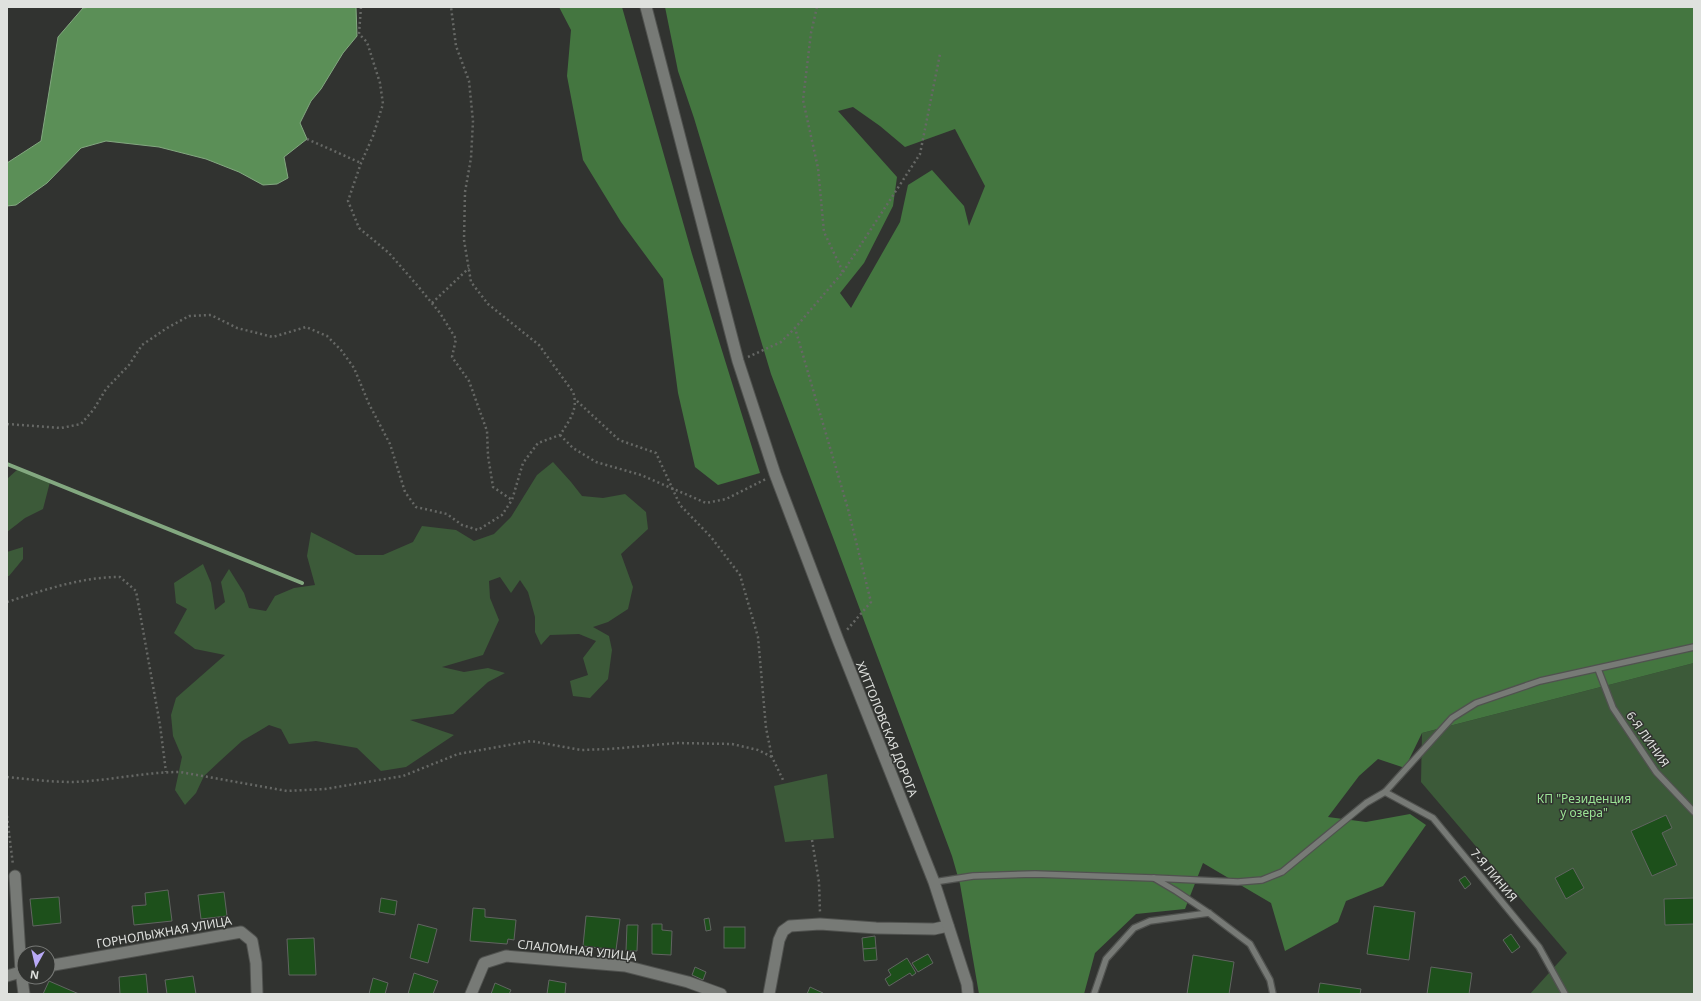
<svg xmlns="http://www.w3.org/2000/svg" width="1701" height="1001" viewBox="0 0 1701 1001" font-family="'Noto Sans',sans-serif">
<style>
.green{fill:#3c5a39}
.forest{fill:#447640;fill-rule:evenodd}
.water{fill:#5b8f57;stroke:#83a880}
.lines{fill:none;stroke-linecap:round;stroke-linejoin:round}
.stream{stroke:#83a880;stroke-width:4}
.building{fill:#1d501b;stroke:#616461}
.service-casing{stroke:#50524f;stroke-width:8}
.minor-casing{stroke:#50524f;stroke-width:13}
.tertiary-casing{stroke:#50524f;stroke-width:13}
.path{stroke:#666865;stroke-width:2.5;stroke-dasharray:2 3;stroke-linecap:butt}
.service{stroke:#777a76;stroke-width:5.5}
.minor{stroke:#777a76;stroke-width:11}
.tertiary{stroke:#777a76;stroke-width:11}
.labels{text-anchor:middle;dominant-baseline:central;stroke-width:3;stroke-linejoin:round;paint-order:stroke}
.street-label{font-size:12px;fill:#dfe1de;stroke:#313330}
.park-label{font-size:12px;fill:#9be495;stroke:#313330}
</style>
<rect width="100%" height="100%" fill="#313330"/>
<g class="green">
<polygon points="553,462 571,482 582,496 603,498 625,494 646,512 648,529 621,554 633,587 628,609 608,622 593,627 609,636 612,650 608,679 590,698 573,696 570,681 588,675 583,658 596,641 579,634 550,635 541,645 535,632 535,617 528,592 520,580 511,593 500,577 489,581 490,598 499,620 483,655 442,667 464,672 488,668 505,673 488,682 453,714 410,720 454,735 406,767 381,771 357,748 316,741 289,744 281,729 269,725 242,741 221,760 204,776 196,793 185,805 175,790 182,757 173,736 171,715 176,698 225,655 195,649 174,633 187,609 176,603 174,583 203,564 211,583 215,610 225,602 221,582 229,569 244,593 249,608 266,611 275,596 294,588 315,585 307,556 311,532 356,555 383,555 413,542 422,526 456,530 474,541 494,534 511,517 537,475"/>
<polygon points="18,469 50,482 43,509 25,518 7,532 7,479"/>
<polygon points="23,547 23,559 9,576 7,576 7,552"/>
<polygon points="1694,663 1694,994 1530,994 1567,953 1421,782 1422,733"/>
<polygon points="827,774 834,838 785,842 774,786"/>
</g>
<g class="forest">
<polygon points="559,7 622,7 692,254 760,473 718,485 695,467 678,393 663,279 621,222 583,160 567,76 571,30"/>
<path d="M665,7H1694V663L1422,733L1405,768L1378,759L1359,776L1328,817L1366,822L1410,814L1426,825L1383,886L1346,901L1338,922L1285,951L1271,903L1203,863L1185,909L1136,914L1095,953L1084,994H979L960,884L952,856L834,540L771,374L694,118L678,71ZM853,107L880,126L905,147L955,129L985,186L969,226L964,206L932,170L908,185L900,222L851,308L840,293L864,263L893,206L897,177L838,111Z"/>
</g>
<polygon class="water" points="92,7 356,7 357,36 343,53 321,89 311,101 300,123 307,139 284,157 288,178 277,184 263,185 239,172 206,159 159,147 106,141 81,148 47,183 16,205 7,206 7,163 41,141 58,37 83,8"/>
<g class="lines">
<polyline class="stream" points="7,464 302,583"/>
</g>
<g class="building">
<polygon points="1666,815 1672,828 1662,833 1677,865 1652,876 1631,831"/>
<polygon points="1573,868 1584,888 1566,899 1555,878"/>
<polygon points="1465,876 1471,884 1465,889 1459,880"/>
<polygon points="168,890 172,921 134,925 132,906 146,905 145,893"/>
<polygon points="224,892 227,916 201,919 198,895"/>
<polygon points="59,897 61,923 33,926 30,899"/>
<polygon points="381,898 397,901 395,915 379,912"/>
<polygon points="1694,898 1694,924 1665,925 1664,899"/>
<polygon points="1374,906 1415,912 1409,960 1367,954"/>
<polygon points="473,908 485,909 485,917 516,920 514,940 508,939 507,944 470,941"/>
<polygon points="586,916 620,919 616,950 583,946"/>
<polygon points="709,918 711,930 706,931 704,919"/>
<polygon points="418,924 437,929 428,963 410,958"/>
<polygon points="652,924 662,924 662,930 672,931 671,955 652,954"/>
<polygon points="627,925 638,925 637,951 626,951"/>
<rect x="724" y="927" width="21" height="21"/>
<polygon points="1511,934 1520,947 1512,953 1503,940"/>
<polygon points="875,936 876,948 863,949 862,938"/>
<polygon points="314,938 316,975 289,975 287,939"/>
<polygon points="876,948 877,960 864,961 863,949"/>
<polygon points="928,954 933,963 918,972 912,963"/>
<polygon points="1193,955 1234,962 1229,994 1187,994"/>
<polygon points="907,958 916,973 912,976 910,973 889,986 885,979 891,975 888,970"/>
<polygon points="695,967 706,972 703,980 692,975"/>
<polygon points="1431,967 1472,973 1469,994 1427,994"/>
<polygon points="414,973 438,981 433,994 408,994"/>
<polygon points="146,974 148,994 120,994 119,977"/>
<polygon points="193,976 196,994 167,994 165,980"/>
<polygon points="373,978 388,983 385,994 369,994"/>
<polygon points="549,980 566,983 565,994 547,994"/>
<polygon points="49,981 79,994 43,994"/>
<polygon points="495,983 511,990 509,994 491,994"/>
<polygon points="1320,983 1361,989 1360,994 1318,994"/>
<polygon points="810,987 823,993 822,994 807,994"/>
</g>
<g class="lines">
<defs>
<g id="service">
<polyline points="1598,669 1613,708 1656,772 1694,812"/>
<polyline points="1385,792 1433,818 1539,947 1565,994"/>
<polyline points="1154,878 1176,891 1209,913 1250,944 1270,980 1273,994"/>
<polyline points="934,882 973,876 1035,874 1153,878 1238,882 1262,880 1282,872 1366,803 1385,792 1452,718 1476,703 1540,681 1694,647"/>
<polyline points="1094,994 1106,959 1134,928 1150,921 1209,913"/>
</g>
<g id="minor">
<polyline points="15,876 21,971 24,994"/>
<polyline points="48,966 241,932 252,941 256,963 257,994"/>
<polyline points="7,976 24,971"/>
<polyline points="471,994 484,963 506,956 625,966 688,982 721,994"/>
<polyline points="769,994 779,940 783,931 790,926 820,924 876,928 934,929 948,926"/>
</g>
<polyline id="tertiary" points="646,7 738,361 775,474 838,640 934,882 967,984 968,994"/>
</defs>
<use href="#service" class="service-casing"/>
<use href="#minor" class="minor-casing"/>
<use href="#tertiary" class="tertiary-casing"/>
<g class="path">
<polyline points="361,7 359,34 367,42 380,83 383,104 373,136 361,163 348,201 359,228 389,253 417,285 440,313 456,339 452,357 469,381 487,431 488,456 493,487 512,500"/>
<polyline points="817,7 811,33 803,100 818,168 824,232 843,272 795,328 848,509 871,602 846,631"/>
<polyline points="307,139 361,163"/>
<polyline points="843,272 920,154 940,54"/>
<polyline points="432,303 469,268"/>
<polyline points="748,357 781,342 795,328"/>
<polyline points="577,401 619,440 656,453 680,505 711,537 740,575 758,637 766,728 772,757 784,782"/>
<path d="M7,424L61,428L81,424L94,409L106,389L129,365L142,345L167,328L189,316L211,315L237,328L273,337L306,327L327,336L341,350L354,368L369,404L390,444L405,492L416,507L447,514L462,525L478,530L502,515L512,500L523,463L538,443L560,435C569,421 579,409 573,392L539,345L488,304L471,282L464,240L465,192L471,158L473,121L469,81L456,46L451,7"/>
<polyline points="560,435 573,448 596,462 641,475 706,503 726,499 766,479"/>
<path d="M7,602C44,590 81,577 120,577L136,591L160,725L166,772"/>
<path d="M7,777C28,779 50,782 72,782C108,781 144,772 180,772L287,791L325,789L403,776L458,754L531,741L581,750L610,749L677,743L732,744L758,750L772,757"/>
<polyline points="7,816 13,865"/>
<polyline points="812,840 819,882 820,913"/>
</g>
<use href="#service" class="service"/>
<use href="#minor" class="minor"/>
<use href="#tertiary" class="tertiary"/>
</g>
<g class="labels">
<g class="street-label">
<text transform="translate(887 729) rotate(68)">ХИТТОЛОВСКАЯ ДОРОГА</text>
<text transform="translate(1648 739) rotate(55)">6-Я ЛИНИЯ</text>
<text transform="translate(1494 875) rotate(50)">7-Я ЛИНИЯ</text>
<text transform="translate(164 932) rotate(-10)">ГОРНОЛЫЖНАЯ УЛИЦА</text>
<text transform="translate(577 950) rotate(6)">СЛАЛОМНАЯ УЛИЦА</text>
</g>
<g class="park-label">
<text x="1584" y="798">КП "Резиденция<tspan x="1584" dy="14">у озера"</tspan></text>
</g>
</g>
<rect width="1701" height="1001" fill="none" stroke="#dfe1de" stroke-width="16"/>
<g transform="translate(36 965) rotate(188)"><circle r="19" fill="#313330" stroke="#777976"/>
<path d="M0-3L7 15L0 10L-7 15Z" fill="#b9aaf7"/>
<text y="-6" font-size="11" font-weight="bold" text-anchor="middle" fill="#dfe1de">N</text>
</g>
</svg>
